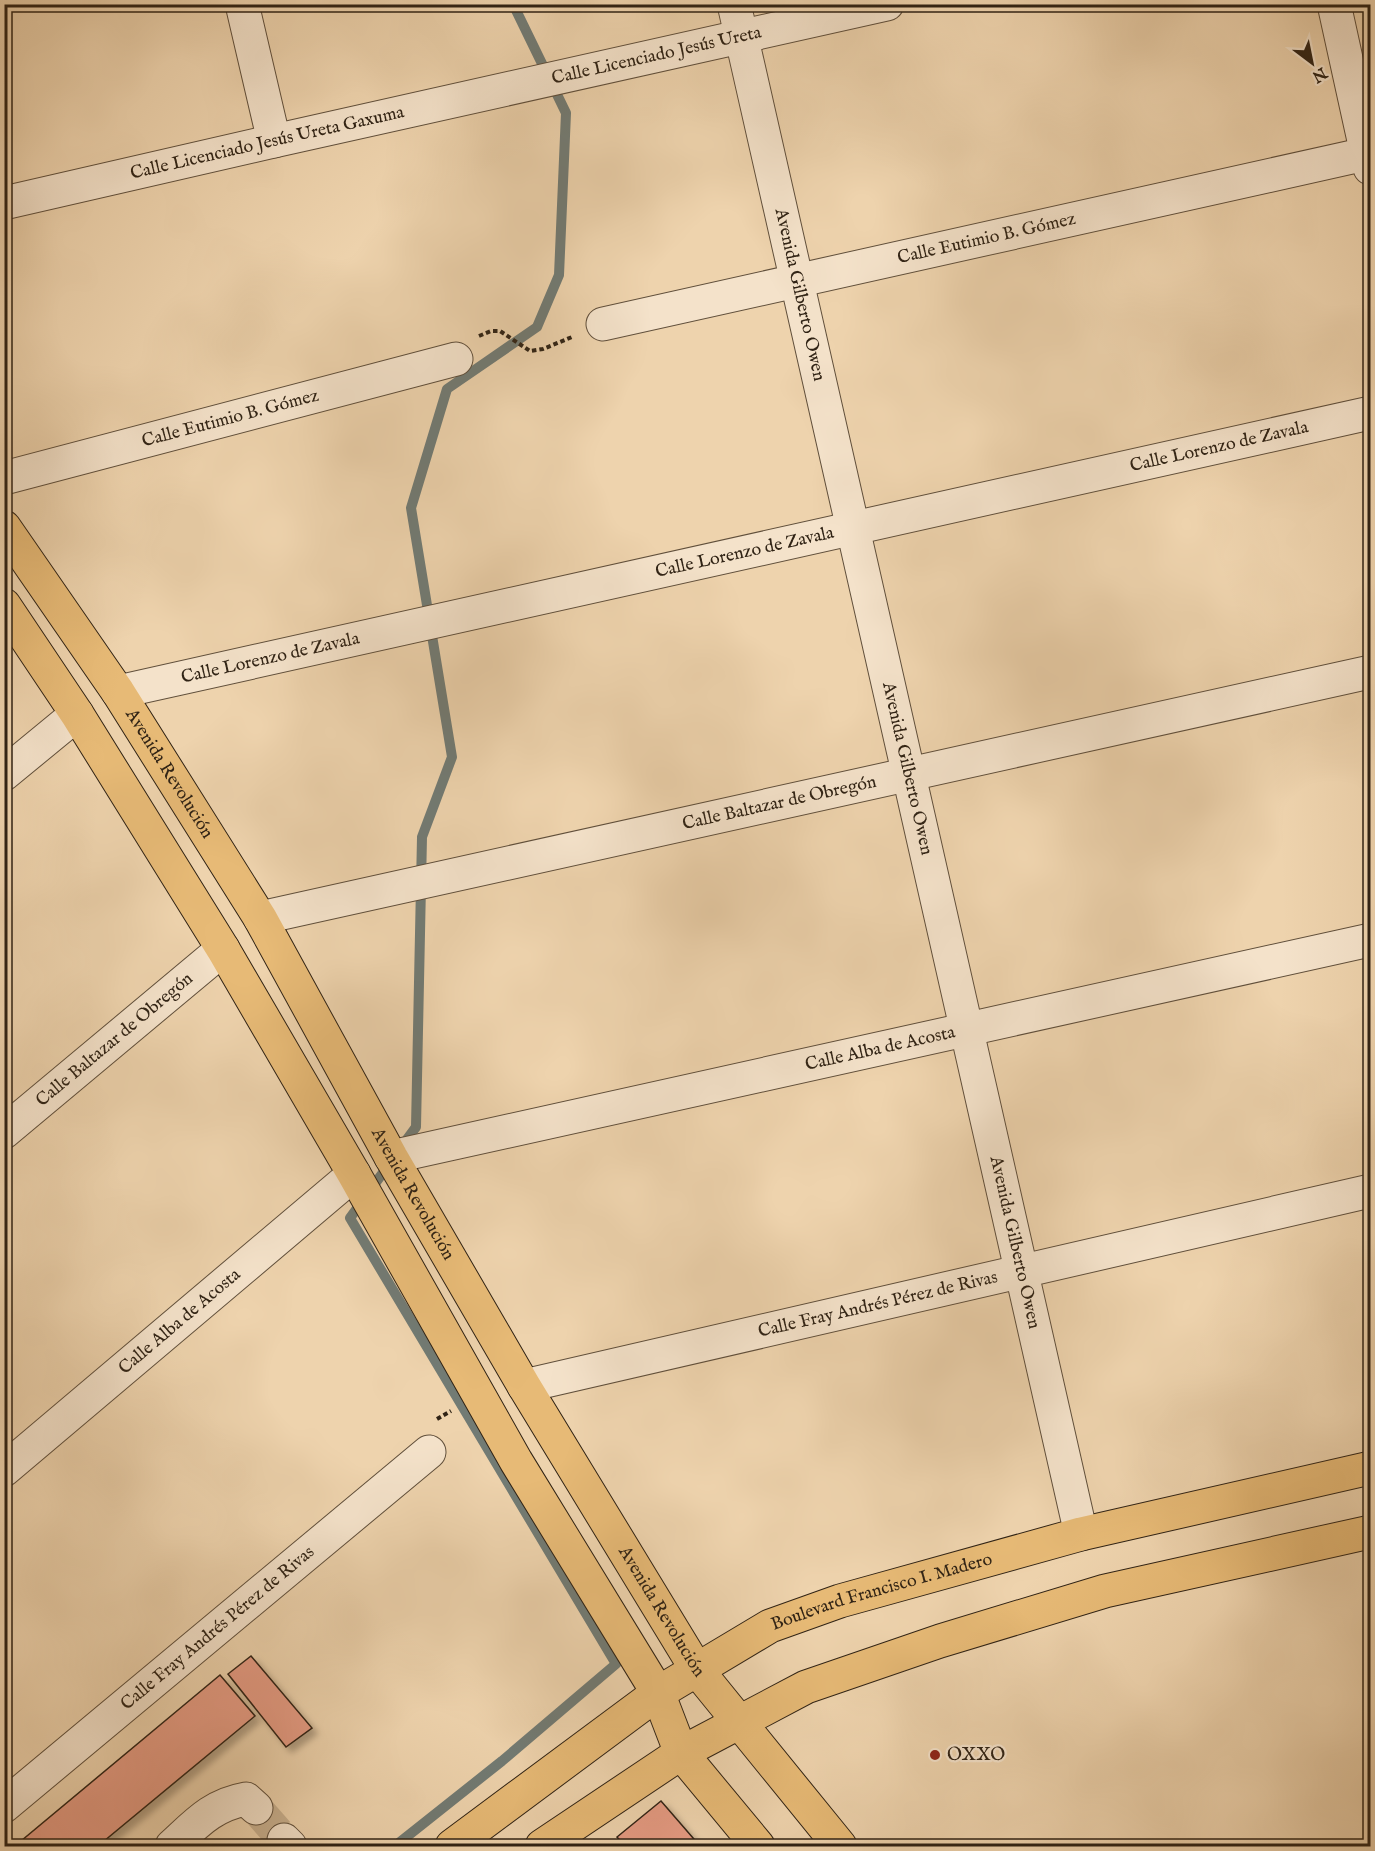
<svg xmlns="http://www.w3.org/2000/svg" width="1375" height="1851" viewBox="0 0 1375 1851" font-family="'IM FELL English',serif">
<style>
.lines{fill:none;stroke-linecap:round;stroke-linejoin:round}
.stream{stroke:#727b74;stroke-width:10}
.building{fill:#e59b83;stroke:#302315;stroke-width:1.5;filter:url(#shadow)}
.minor-tunnel{stroke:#c8b08f;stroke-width:33;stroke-dasharray:33 16;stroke-linecap:butt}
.minor-casing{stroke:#604f3b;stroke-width:35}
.major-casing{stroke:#302315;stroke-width:35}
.path{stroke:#302315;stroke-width:4;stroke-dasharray:4.5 3;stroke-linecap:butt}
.minor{stroke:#f4e2ca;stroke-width:33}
.major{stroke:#e7ba76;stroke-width:33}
.poi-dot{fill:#8f2418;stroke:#f4e2ca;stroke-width:2}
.labels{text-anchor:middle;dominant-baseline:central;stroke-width:4.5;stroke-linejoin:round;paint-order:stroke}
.street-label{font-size:18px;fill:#302315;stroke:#f4e2ca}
.poi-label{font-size:18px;fill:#302315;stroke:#f4e2ca;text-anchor:start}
</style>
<defs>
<filter id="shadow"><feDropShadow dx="5.5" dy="5.5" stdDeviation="3" flood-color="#0004"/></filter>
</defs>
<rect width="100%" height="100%" fill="#eed3ad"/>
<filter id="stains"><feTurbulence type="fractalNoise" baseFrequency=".00333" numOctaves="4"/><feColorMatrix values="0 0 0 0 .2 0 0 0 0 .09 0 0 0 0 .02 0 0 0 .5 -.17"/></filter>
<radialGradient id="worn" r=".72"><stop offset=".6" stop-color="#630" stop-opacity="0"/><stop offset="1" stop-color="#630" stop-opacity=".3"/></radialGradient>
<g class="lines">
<g class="stream">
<polyline points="402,1146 416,1127 422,837 452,757 411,508 447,389 537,327 559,275 566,113 513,4"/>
<polyline points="390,1163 350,1218 616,1664 502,1761 395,1846"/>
</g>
</g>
<g class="building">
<polygon points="251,1656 312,1728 286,1747 228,1674"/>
<polygon points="220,1675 255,1716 98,1846 15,1846"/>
<polygon points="661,1801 700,1846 625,1846 617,1837"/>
</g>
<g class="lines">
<polyline class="minor-tunnel" points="256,1808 284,1840"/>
<defs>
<g id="minor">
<polyline points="242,4 274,141"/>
<path id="s1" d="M734,4L1081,1534"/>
<polyline points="1334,4 1370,168"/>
<path id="s2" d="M4,203L274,141L887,4"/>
<path id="s3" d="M603,324L1370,153"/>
<path id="s4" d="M4,478L456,359"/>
<path id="s5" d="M118,692L1370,413"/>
<polyline points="4,774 77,714"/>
<path id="s6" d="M260,918L1370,672"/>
<path id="s7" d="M4,1132L223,949"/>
<path id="s8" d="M391,1157L1370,940"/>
<path id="s9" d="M524,1386L1370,1191"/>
<path id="s10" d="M4,1470L354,1174"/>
<path id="s11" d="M4,1806L429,1452"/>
<polyline points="284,1840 290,1846"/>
<path d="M172,1846C196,1824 212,1805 246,1799L256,1808"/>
</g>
<g id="major">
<path id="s12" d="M4,527L118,692L260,918L391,1157L524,1386L697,1670L840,1846"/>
<polyline points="4,605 77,714 223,949 354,1174 516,1461 658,1693 681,1753 758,1846"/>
<path id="s13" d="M452,1846L658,1693L770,1626L840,1601L1081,1534L1370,1468"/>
<polyline points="542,1846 681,1753 806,1687 940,1641 1105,1591 1370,1532"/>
</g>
</defs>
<use href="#minor" class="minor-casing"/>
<use href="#major" class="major-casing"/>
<g class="path">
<polyline points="479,336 491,331 500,331 530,351 543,349 572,337"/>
<polyline points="437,1419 451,1411"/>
</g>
<use href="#minor" class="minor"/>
<use href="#major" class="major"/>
</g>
<circle class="poi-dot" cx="935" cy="1755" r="6"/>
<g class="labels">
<g class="street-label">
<text stroke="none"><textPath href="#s2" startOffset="669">Calle Licenciado Jesús Ureta</textPath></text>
<text stroke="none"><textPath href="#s2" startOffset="270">Calle Licenciado Jesús Ureta Gaxuma</textPath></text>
<text stroke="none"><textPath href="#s3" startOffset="393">Calle Eutimio B. Gómez</textPath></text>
<text stroke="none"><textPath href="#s1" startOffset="298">Avenida Gilberto Owen</textPath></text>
<text stroke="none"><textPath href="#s4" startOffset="234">Calle Eutimio B. Gómez</textPath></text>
<text stroke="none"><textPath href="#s5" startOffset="1128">Calle Lorenzo de Zavala</textPath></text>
<text stroke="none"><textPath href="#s5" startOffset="642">Calle Lorenzo de Zavala</textPath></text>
<text stroke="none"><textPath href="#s5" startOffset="156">Calle Lorenzo de Zavala</textPath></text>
<text stroke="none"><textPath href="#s1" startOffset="784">Avenida Gilberto Owen</textPath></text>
<text stroke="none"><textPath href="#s12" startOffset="297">Avenida Revolución</textPath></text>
<text stroke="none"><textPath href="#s6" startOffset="532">Calle Baltazar de Obregón</textPath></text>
<text stroke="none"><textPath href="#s7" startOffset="144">Calle Baltazar de Obregón</textPath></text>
<text stroke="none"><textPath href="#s8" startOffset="501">Calle Alba de Acosta</textPath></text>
<text stroke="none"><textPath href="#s12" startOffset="783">Avenida Revolución</textPath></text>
<text stroke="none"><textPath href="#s1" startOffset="1270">Avenida Gilberto Owen</textPath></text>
<text stroke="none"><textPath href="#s9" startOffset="363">Calle Fray Andrés Pérez de Rivas</textPath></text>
<text stroke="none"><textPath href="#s10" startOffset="230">Calle Alba de Acosta</textPath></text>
<text stroke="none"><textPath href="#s13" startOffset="504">Boulevard Francisco I. Madero</textPath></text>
<text stroke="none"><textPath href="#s12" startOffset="1269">Avenida Revolución</textPath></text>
<text stroke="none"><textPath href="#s11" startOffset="278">Calle Fray Andrés Pérez de Rivas</textPath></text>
</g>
<g class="poi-label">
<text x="947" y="1755">OXXO</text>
</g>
</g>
<rect width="1375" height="1851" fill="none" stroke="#eed3ad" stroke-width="24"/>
<rect x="6" y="6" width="1363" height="1839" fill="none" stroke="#302315" stroke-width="3"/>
<rect x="12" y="12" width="1351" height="1827" fill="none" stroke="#302315" stroke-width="1.5"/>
<g transform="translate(1312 63) rotate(148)" stroke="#f4e2ca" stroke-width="4.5" paint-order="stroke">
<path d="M0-4.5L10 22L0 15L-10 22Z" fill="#302315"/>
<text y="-9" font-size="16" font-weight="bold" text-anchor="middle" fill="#302315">N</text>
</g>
<rect width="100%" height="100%" filter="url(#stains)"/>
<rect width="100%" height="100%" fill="url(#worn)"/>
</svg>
